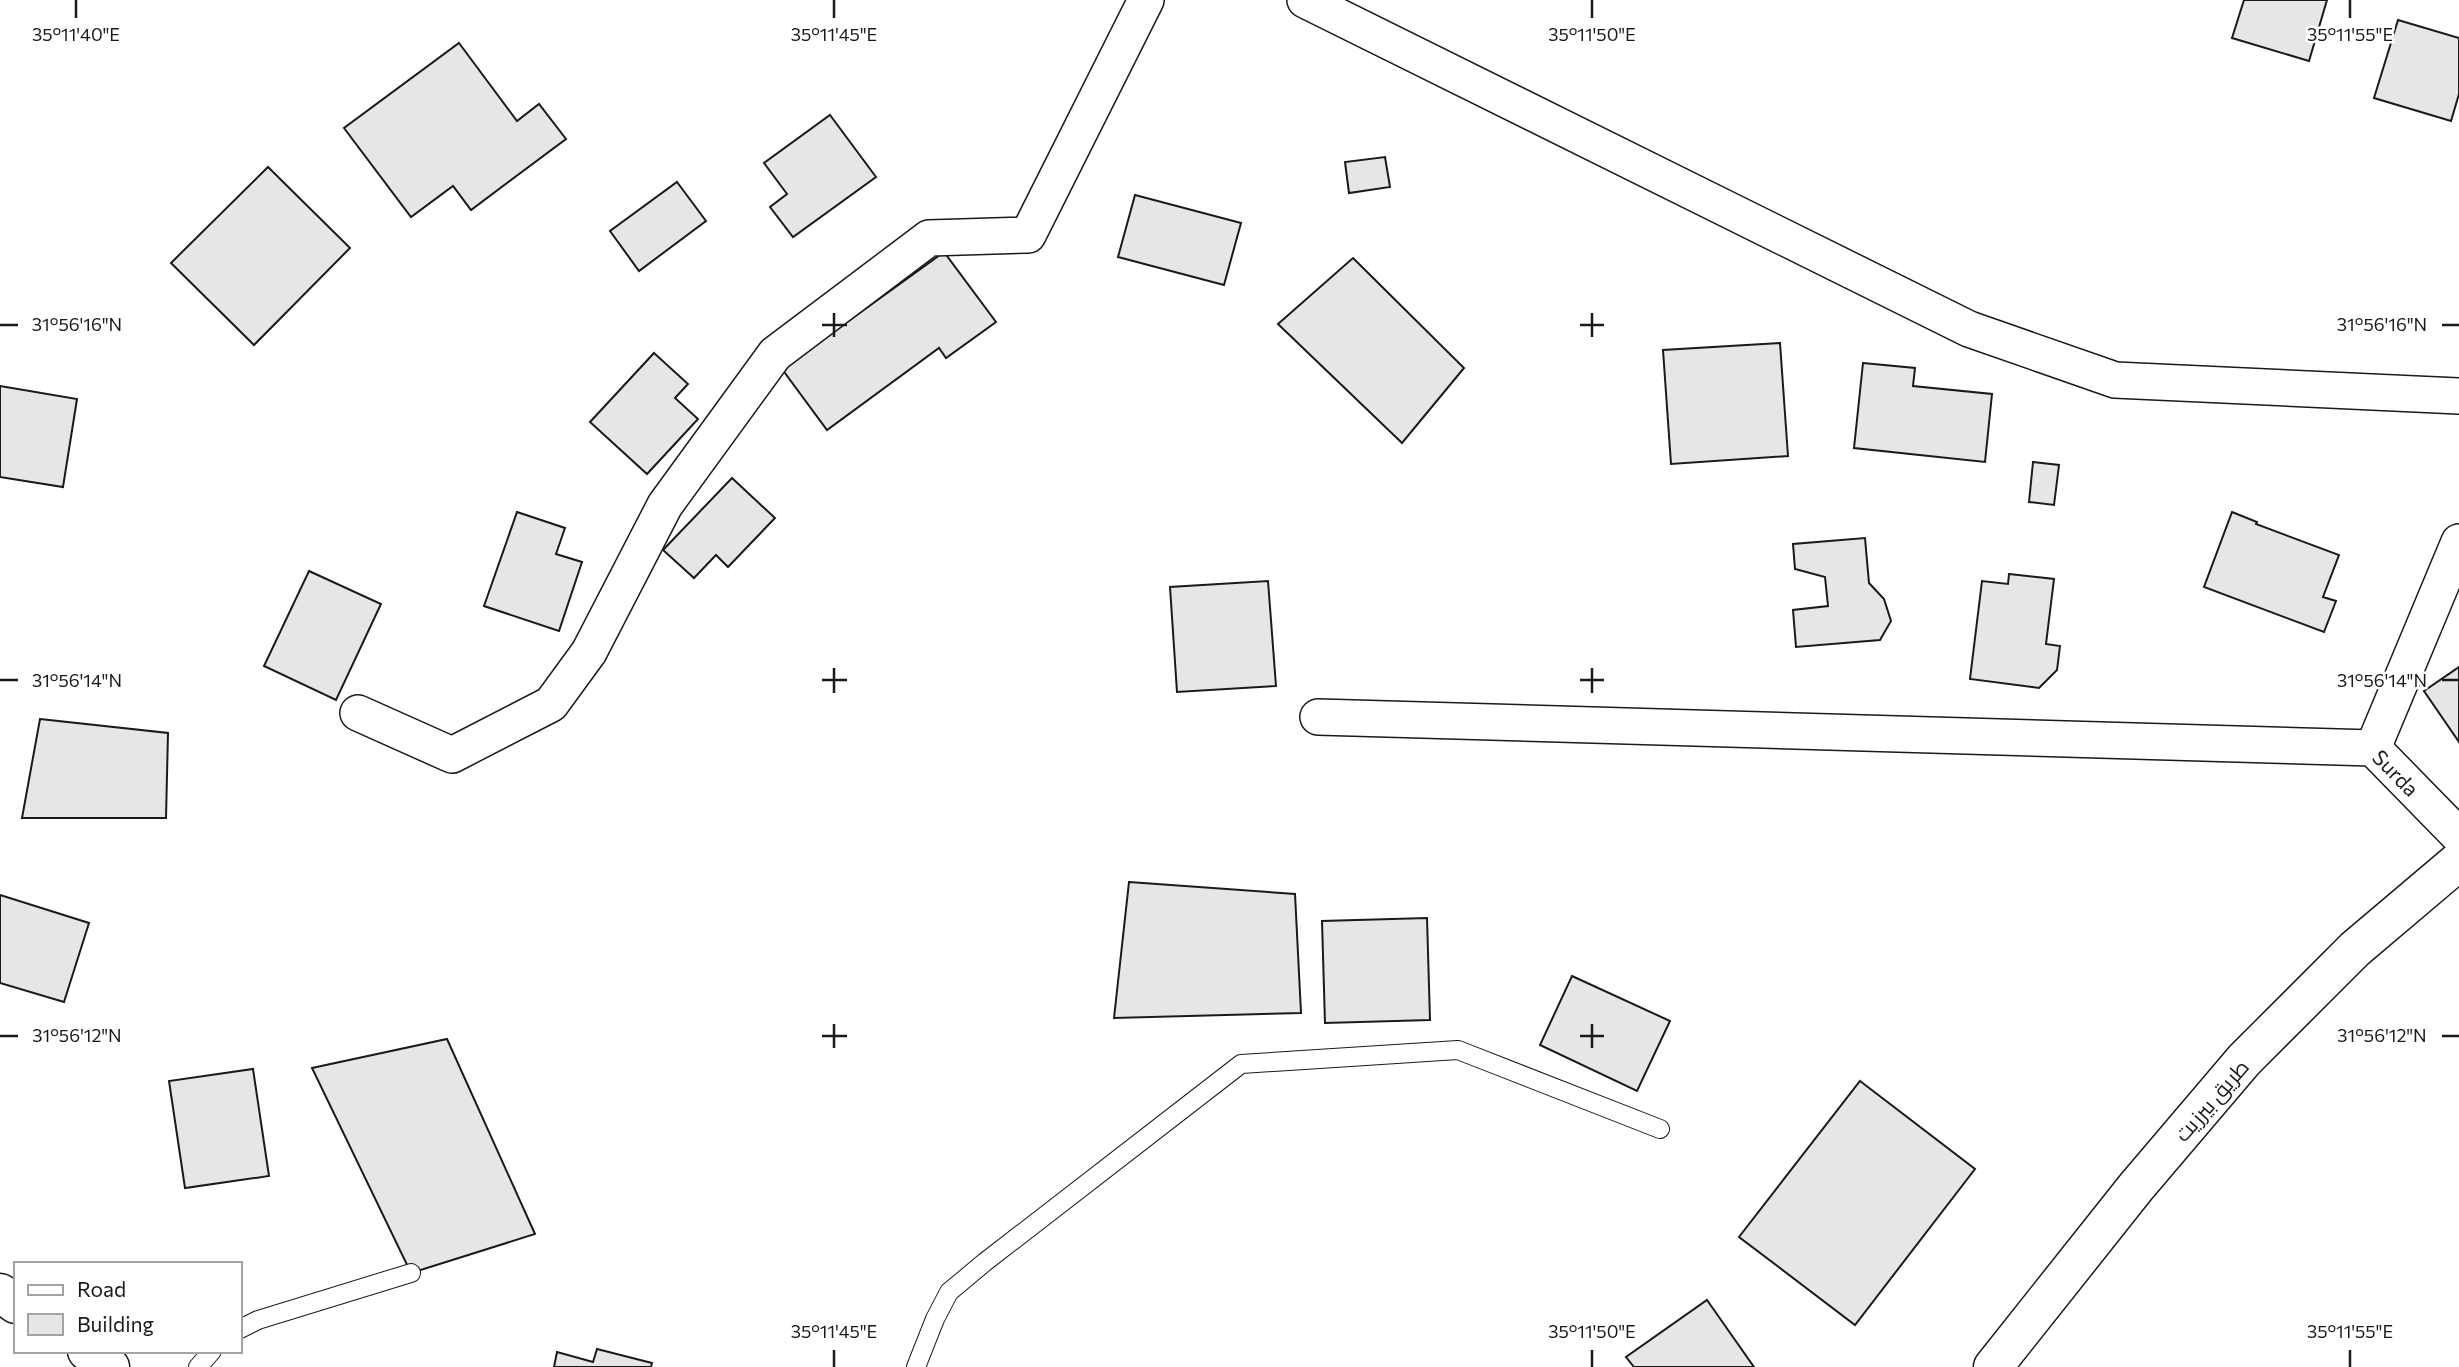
<svg xmlns="http://www.w3.org/2000/svg" width="2459" height="1367" viewBox="0 0 2459 1367" font-family="Commissioner,Cairo,sans-serif">
<rect width="100%" height="100%" fill="#fff"/>
<g fill="#e6e6e6" stroke="#1a1a1a" stroke-width="2">
<path d="M2244 0H2327L2309 61 2232 38Z"/>
<path d="M2398 20 2459 38V94L2451 121 2374 98Z"/>
<path d="M459 43 517 121 539 104 566 139 471 210 453 186 411 217 344 128Z"/>
<path d="M830 115 876 177 793 237 770 207 787 194 764 163Z"/>
<path d="M1385 157 1390 187 1349 193 1345 162Z"/>
<path d="M268 167 350 248 254 345 171 263Z"/>
<path d="M677 182 706 221 639 271 610 231Z"/>
<path d="M1135 195 1241 223 1224 285 1118 257Z"/>
<path d="M944 252 996 322 946 358 939 348 827 430 782 369Z"/>
<path d="M1353 258 1464 368 1402 443 1278 324Z"/>
<path d="M1780 343 1788 456 1671 464 1663 350Z"/>
<path d="M654 353 688 384 675 398 698 419 647 474 590 422Z"/>
<path d="M1863 363 1915 368 1913 386 1992 394 1985 462 1854 448Z"/>
<path d="M0 386 77 399 63 487 0 477Z"/>
<path d="M2033 462 2059 465 2054 505 2029 502Z"/>
<path d="M732 478 775 518 728 567 716 555 694 578 663 550Z"/>
<path d="M517 512 565 528 556 554 582 562 559 631 484 606Z"/>
<path d="M2232 512 2257 522 2256 524 2339 555 2323 597 2336 601 2324 632 2204 587Z"/>
<path d="M1865 538 1869 583 1884 599 1891 621 1880 640 1796 647 1793 610 1828 606 1825 577 1795 569 1793 544Z"/>
<path d="M309 571 381 604 336 700 264 666Z"/>
<path d="M2009 574 2054 579 2046 644 2060 646 2057 670 2039 688 1970 679 1982 581 2008 584Z"/>
<path d="M1268 581 1276 686 1177 692 1170 587Z"/>
<path d="M2459 667V742L2424 691Z"/>
<path d="M40 719 168 733 166 818H22Z"/>
<path d="M1129 882 1295 894 1301 1013 1114 1018Z"/>
<path d="M0 895 89 923 64 1002 0 983Z"/>
<path d="M1427 918 1430 1020 1325 1023 1322 921Z"/>
<path d="M1572 976 1670 1021 1637 1091 1540 1045Z"/>
<path d="M447 1039 535 1234 411 1273 312 1068Z"/>
<path d="M253 1069 269 1176 185 1188 169 1081Z"/>
<path d="M1860 1081 1975 1169 1855 1325 1739 1237Z"/>
<path d="M1707 1300 1754 1367H1634L1626 1357Z"/>
<path d="M597 1349 652 1363 651 1367H554L557 1352 593 1362Z"/>
</g>
<g fill="none" stroke-linecap="round" stroke-linejoin="round">
<defs>
<g id="lane">
<path d="M240 1329 258 1320 411 1273"/>
<path d="M198 1367 212 1351"/>
<path d="M916 1367 935 1319 949 1292 985 1262 1241 1064 1458 1050 1660 1129"/>
</g>
<g id="street">
<path d="M1305 0 1969 329 2115 380 2459 396"/>
<path id="s1" d="M2459 542 2373 748 2459 836"/>
<path d="M358 713 452 755 551 704 589 652 665 505 775 354 929 238 1028 235 1146 0"/>
<path d="M1318 717 2373 748"/>
</g>
<g id="secondary">
<path d="M0 1293 16 1304"/>
<path d="M87 1351 110 1367"/>
<path d="M1993 1367 2136 1187 2244 1060 2355 949 2459 861"/>
</g>
</defs>
<use href="#lane" stroke="#1a1a1a" stroke-width="20"/>
<use href="#street" stroke="#1a1a1a" stroke-width="38"/>
<use href="#secondary" stroke="#1a1a1a" stroke-width="41"/>
<use href="#lane" stroke="#fff" stroke-width="18"/>
<use href="#street" stroke="#fff" stroke-width="35"/>
<use href="#secondary" stroke="#fff" stroke-width="38"/>
</g>
<path fill="none" stroke="#1a1a1a" stroke-width="2.5" d="M76 0V18M834 0V18M1592 0V18M2350 0V18M834 313V337M1592 313V337M0 325H18M822 325H847M1580 325H1604M2442 325H2459M834 668V693M1592 668V693M0 680H18M822 680H847M1580 680H1604M2442 680H2459M834 1024V1048M1592 1024V1048M0 1036H18M822 1036H847M1580 1036H1604M2442 1036H2459M834 1350V1367M1592 1350V1367M2350 1350V1367"/>
<g text-anchor="middle" dominant-baseline="central" stroke-width="5" stroke-linejoin="round" paint-order="stroke">
<g font-size="21" fill="#1a1a1a" stroke="#fff">
<text stroke="none"><textPath href="#s1" startOffset="257">Surda</textPath></text>
<text transform="translate(2211 1100) rotate(-49)">طريق بيرزيت</text>
</g>
</g>
<g font-size="18" text-anchor="middle" fill="#1a1a1a" stroke="#fff" stroke-width="5" stroke-linejoin="round" paint-order="stroke">
<text x="76" y="41">35°11'40"E</text>
<text x="834" y="41">35°11'45"E</text>
<text x="1592" y="41">35°11'50"E</text>
<text x="2350" y="41">35°11'55"E</text>
<text x="77" y="331">31°56'16"N</text>
<text x="2382" y="331">31°56'16"N</text>
<text x="77" y="687">31°56'14"N</text>
<text x="2382" y="687">31°56'14"N</text>
<text x="77" y="1042">31°56'12"N</text>
<text x="2382" y="1042">31°56'12"N</text>
<text x="834" y="1338">35°11'45"E</text>
<text x="1592" y="1338">35°11'50"E</text>
<text x="2350" y="1338">35°11'55"E</text>
</g>
<rect x="14" y="1262" width="228" height="91" fill="#ffffff" stroke="#a3a3a3" stroke-width="2"/>
<rect x="28" y="1285" width="35" height="10" fill="#ffffff" stroke="#a3a3a3" stroke-width="2"/>
<text x="77" y="1297" font-size="21" fill="#1a1a1a">Road</text>
<rect x="28" y="1314" width="35" height="21" fill="#e6e6e6" stroke="#a3a3a3" stroke-width="2"/>
<text x="77" y="1332" font-size="21" fill="#1a1a1a">Building</text>
</svg>
